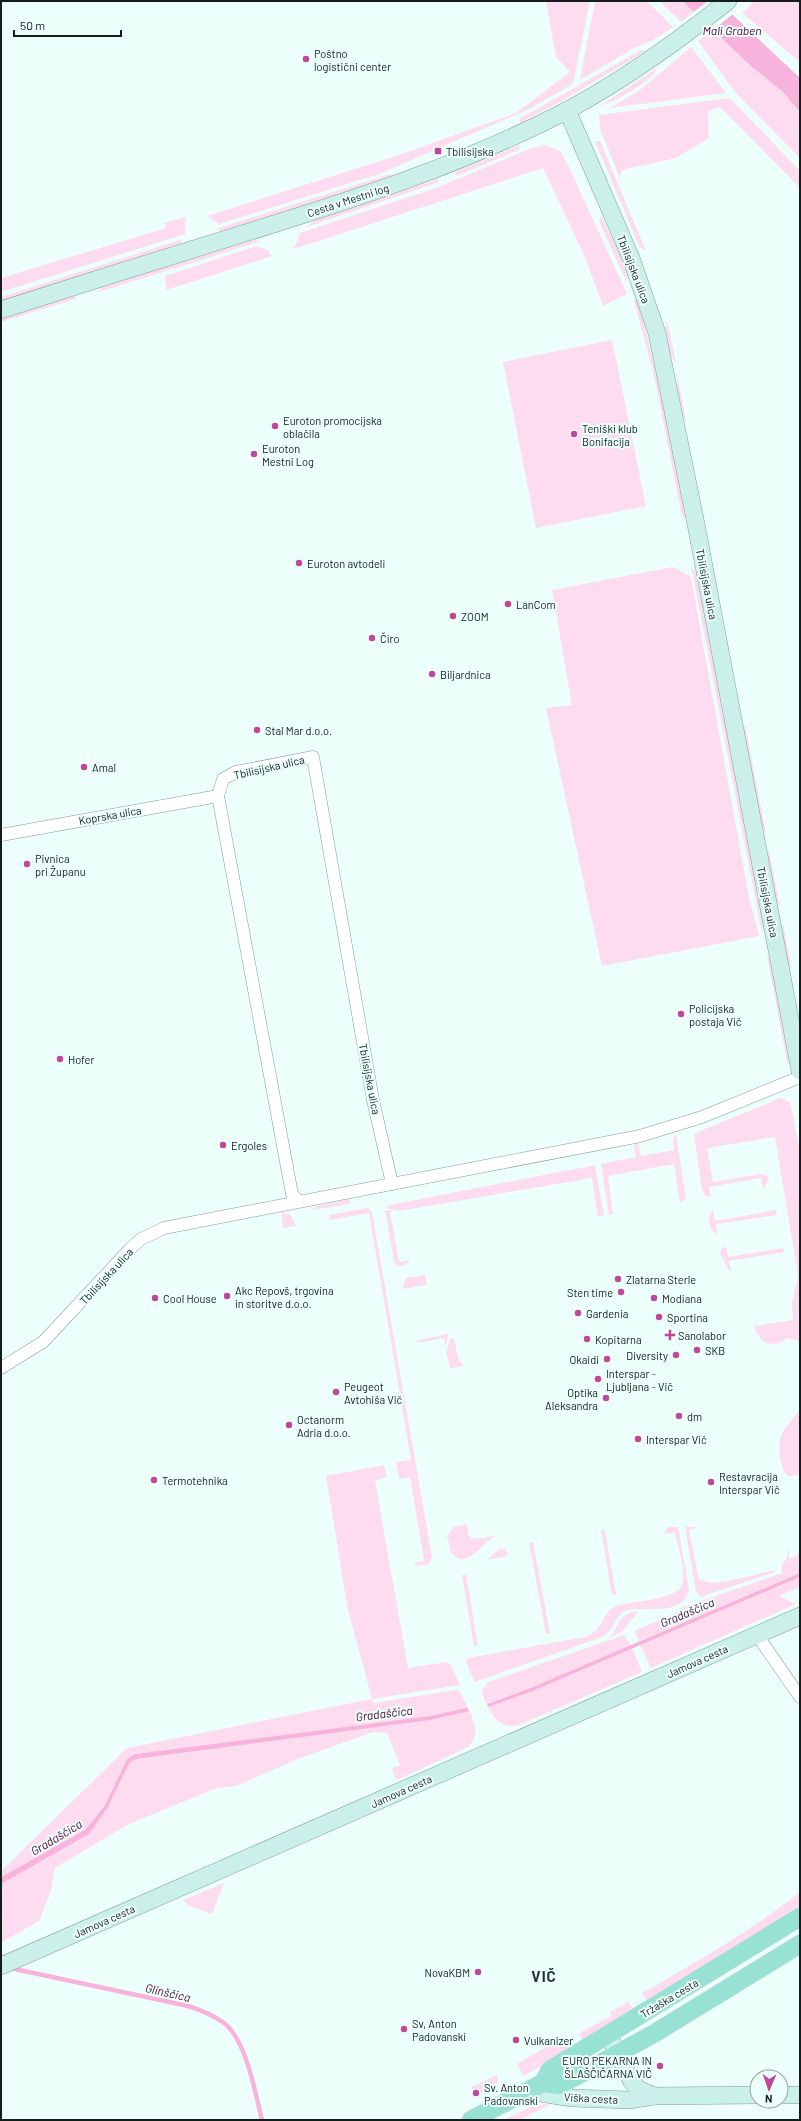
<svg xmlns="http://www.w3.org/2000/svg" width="801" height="2121" viewBox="0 0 801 2121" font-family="Barlow,sans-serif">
<rect width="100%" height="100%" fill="#edfffa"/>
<g fill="#fddcef">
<path d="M546 1H590L573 84 529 109 382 173 219 224 207 216 399 155 516 113 570 72 556 57Z"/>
<path d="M595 1H647L673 27 655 39 634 48 580 80Z"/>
<path d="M659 1H682L694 12 681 22Z"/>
<path d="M755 1H800V62L742 13Z"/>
<path d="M712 30 783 92 800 112V158L735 92 698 41Z"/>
<path d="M691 47 726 93 610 108 640 90Z"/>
<path d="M641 50 646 51 560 102 520 123 519 119Z"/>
<path d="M657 68C655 80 612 103 600 106Z"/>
<path d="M730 98 800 171V188L722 109 718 107 708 112 709 138 676 158 625 169 621 172 620 179 600 128 599 115Z"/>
<path d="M595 141H600L646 251 639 246Z"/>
<path d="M520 145 519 150 456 176 455 172Z"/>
<path d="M545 145 560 151 568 165 627 294 603 306 584 255 543 168 294 249 300 233 436 188 529 149Z"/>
<path d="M390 174 393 177 224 232 216 229Z"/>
<path d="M438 179 439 182 304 228 317 219Z"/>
<path d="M601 216 626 267 627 283 599 221Z"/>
<path d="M186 217 185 234 1 292V278L166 228 164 223Z"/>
<path d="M183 239 179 245 1 301V297Z"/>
<path d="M254 240 261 241 96 293 104 286Z"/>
<path d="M257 246 268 250 272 256 166 290 165 276Z"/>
<path d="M73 296 79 298 1 322V318Z"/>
<path d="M638 298 663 401 686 517H682L654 375 634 301Z"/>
<path d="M667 320 676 363C668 356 663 330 667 320Z"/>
<path d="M612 340 646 506 536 528 503 362Z"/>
<path d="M678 378 686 421C681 415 675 385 678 378Z"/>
<path d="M691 565 698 577 764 927 762 933Z"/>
<path d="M673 567 691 577 749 898 759 936 602 966 546 708 572 705 552 590Z"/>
<path d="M745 725 766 833 762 829 743 729Z"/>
<path d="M769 851 780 906 776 903 767 855Z"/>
<path d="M783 924 792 970C784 962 778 935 783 924Z"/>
<path d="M767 955 771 960 789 1062H787Z"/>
<path d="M781 1098 790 1102 800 1151V1341L787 1338C774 1350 758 1343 754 1326L793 1320 792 1303 798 1275 775 1137 707 1148 713 1182 760 1174 767 1175 769 1179 763 1189 761 1178 709 1187 711 1197 705 1195 702 1190 694 1135 700 1131Z"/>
<path d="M676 1134 686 1199 680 1203 674 1164 608 1176 613 1214 609 1215 601 1164 636 1157 634 1144 638 1143 641 1156 674 1150 673 1140Z"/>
<path d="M595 1165 604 1215 598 1217 592 1178 399 1211 386 1208 390 1205Z"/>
<path d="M350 1199V1204L311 1210 318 1206Z"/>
<path d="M368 1208 372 1212 432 1557 429 1564 418 1566 413 1563 424 1561 410 1477 399 1479 396 1462 411 1460 369 1213 330 1220 329 1215Z"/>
<path d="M385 1210 394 1211 390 1212 399 1262 410 1260 406 1265 398 1266 394 1262Z"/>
<path d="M713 1210 715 1221 776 1210 777 1215 716 1224 717 1235C709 1229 706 1218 713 1210Z"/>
<path d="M281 1212 291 1215 296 1226 283 1228Z"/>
<path d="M726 1246 728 1257 783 1248 784 1252 729 1261 731 1271H729L720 1253 721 1249Z"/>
<path d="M425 1275 427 1285 402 1289 406 1278Z"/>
<path d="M448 1334 446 1347 444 1338 416 1343 418 1340Z"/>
<path d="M454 1338 459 1362H462L463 1366 450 1368 446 1351 450 1339Z"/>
<path d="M800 1410V1475L788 1476C783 1472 783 1467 781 1462 775 1435 784 1430 800 1410Z"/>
<path d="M384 1465 387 1477 375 1481 408 1668 447 1662 450 1664 460 1685 372 1699 373 1703 456 1690 461 1694 468 1708 430 1716 135 1754 127 1759 104 1807 85 1830 1 1878V1871L127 1748 372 1699 348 1610 326 1476Z"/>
<path d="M467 1524 469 1536 472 1539 496 1536C482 1542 476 1560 459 1559L451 1553 447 1537 453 1527Z"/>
<path d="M668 1527H678L689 1589C685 1618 642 1605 624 1611 614 1618 613 1632 602 1637L475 1682 466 1663 468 1658 585 1637C606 1628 600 1616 614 1607 630 1600 681 1602 683 1581 685 1566 678 1547 675 1532L664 1534Z"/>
<path d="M685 1527H700L689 1530 699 1580 713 1583 728 1581 775 1570V1572L700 1597 696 1591Z"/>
<path d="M601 1530H605L616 1595H612Z"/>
<path d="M533 1542 550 1633 546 1634 529 1543Z"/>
<path d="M789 1547V1559L800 1554V1573L639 1641 634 1631 678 1612 681 1608 782 1573 781 1567 787 1557Z"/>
<path d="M500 1548 506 1550 508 1556 487 1560Z"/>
<path d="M466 1574 478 1646H474L462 1575Z"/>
<path d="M800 1577V1587L779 1596 796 1604 651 1668 640 1645Z"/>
<path d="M637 1612 623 1631 608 1639C620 1628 617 1613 637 1612Z"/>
<path d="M624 1635 631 1645 528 1689 486 1704 482 1693 483 1688 487 1686 486 1683Z"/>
<path d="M632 1648 642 1672 519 1725C503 1729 495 1720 488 1707L530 1692Z"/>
<path d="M470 1711C475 1725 480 1736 468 1747L399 1779H396L392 1768 400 1765 387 1733 373 1732 365 1735 300 1758 236 1786 217 1788 129 1824 55 1868 51 1891 39 1921 1 1943V1884L89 1834 107 1809 130 1762 136 1759Z"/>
<path d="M224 1883 212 1914 187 1905 183 1900Z"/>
<path d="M800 1892V1909L647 2002 642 1993C696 1962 751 1931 800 1892Z"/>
<path d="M628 2002 634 2010 583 2042 579 2033 612 2016 610 2012Z"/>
<path d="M563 2037 570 2051 523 2076 517 2064Z"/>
<path d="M497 2075 498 2080 495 2087 474 2095 471 2087Z"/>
<path d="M553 2103 520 2120H504L532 2106Z"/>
</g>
<g fill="#f8b3dd">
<path d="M682 1H718L800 78V112L783 92 751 66Z"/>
<path d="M800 1573V1577L530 1692 488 1707 430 1720 136 1759 130 1762 107 1809 89 1834 1 1884V1878L5 1875 85 1830 104 1807 127 1759 135 1754 430 1716 490 1703 528 1689Z"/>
</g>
<g fill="#edfffa">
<path d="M708 1H721L734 13 711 32 692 13Z"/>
<path d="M486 1702 489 1708 470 1713 467 1706Z"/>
</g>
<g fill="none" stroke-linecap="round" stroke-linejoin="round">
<path stroke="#f8b3dd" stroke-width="4.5" d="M10 1968 188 2006C201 2010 213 2015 224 2023 247 2041 255 2093 262 2120"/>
<defs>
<g id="street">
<path d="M1 835 218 796"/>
<path d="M298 1201 292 1194 218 796 223 779 236 772 313 757 373 1100 392 1184"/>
<path d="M1 1368 43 1342 130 1249 141 1239 164 1228 640 1136 702 1117 800 1077"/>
<path d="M757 1635 800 1697"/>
</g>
<g id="secondary">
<path d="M567 110 631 258 657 333 695 519 800 1071"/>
<path d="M1 310C82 284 164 258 245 233 355 199 464 164 566 111 624 80 677 42 728 1"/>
<path d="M1 1966 800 1616"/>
<path d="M608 2034 631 2080 638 2089 654 2096"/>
<path d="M528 2091 572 2098 629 2100 654 2096 757 2095"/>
<path d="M781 2095H800"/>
</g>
<g id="primary">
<path d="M543 2083 550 2070 800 1917"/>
<path d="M471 2120 543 2083 559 2085 590 2069 655 2033 800 1944"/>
</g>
</defs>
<use href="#street" stroke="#829d97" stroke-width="13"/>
<use href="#secondary" stroke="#829d97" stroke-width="18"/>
<use href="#primary" stroke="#d9dbdb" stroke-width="19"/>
<use href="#street" stroke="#fff" stroke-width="12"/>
<use href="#secondary" stroke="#cbf0e9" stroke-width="17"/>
<use href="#primary" stroke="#98e2d4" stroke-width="18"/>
</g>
<g fill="#c1479a" stroke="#edfffa" stroke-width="1.5">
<circle cx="306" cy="59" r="4"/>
<rect x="434" y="147" width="8" height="8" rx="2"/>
<circle cx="275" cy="426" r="4"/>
<circle cx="574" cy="434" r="4"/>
<circle cx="254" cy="454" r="4"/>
<circle cx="299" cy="563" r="4"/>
<circle cx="508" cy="604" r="4"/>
<circle cx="453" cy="616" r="4"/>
<circle cx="372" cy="638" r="4"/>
<circle cx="432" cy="674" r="4"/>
<circle cx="257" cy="730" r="4"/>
<circle cx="84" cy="767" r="4"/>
<circle cx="27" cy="864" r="4"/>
<circle cx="681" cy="1014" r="4"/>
<circle cx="60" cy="1059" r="4"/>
<circle cx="223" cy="1145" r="4"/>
<circle cx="618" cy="1279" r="4"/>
<circle cx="621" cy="1292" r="4"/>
<circle cx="227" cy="1296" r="4"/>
<circle cx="155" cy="1298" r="4"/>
<circle cx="654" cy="1298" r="4"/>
<circle cx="578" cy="1313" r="4"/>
<circle cx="659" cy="1317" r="4"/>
<path d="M668 1329h4v4h4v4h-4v4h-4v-4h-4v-4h4z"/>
<circle cx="587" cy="1339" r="4"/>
<circle cx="697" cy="1350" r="4"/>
<circle cx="676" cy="1355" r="4"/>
<circle cx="607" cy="1359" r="4"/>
<circle cx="598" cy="1379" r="4"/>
<circle cx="336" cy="1392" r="4"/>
<circle cx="606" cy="1398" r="4"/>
<circle cx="679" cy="1416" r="4"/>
<circle cx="289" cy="1425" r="4"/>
<circle cx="638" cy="1439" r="4"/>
<circle cx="154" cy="1480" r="4"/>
<circle cx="711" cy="1482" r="4"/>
<circle cx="478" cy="1972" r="4"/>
<circle cx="404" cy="2029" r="4"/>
<circle cx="516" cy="2040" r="4"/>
<circle cx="660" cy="2066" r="4"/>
<circle cx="476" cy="2093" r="4"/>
</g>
<g text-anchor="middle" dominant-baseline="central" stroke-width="4" stroke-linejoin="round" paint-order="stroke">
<g font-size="11" fill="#131d1b" stroke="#edfffa" text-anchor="start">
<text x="314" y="53">Poštno<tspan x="314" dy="13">logistični center</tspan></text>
<text x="446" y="151">Tbilisijska</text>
<text x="283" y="420">Euroton promocijska<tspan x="283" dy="13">oblačila</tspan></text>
<text x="582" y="428">Teniški klub<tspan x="582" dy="13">Bonifacija</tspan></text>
<text x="262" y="448">Euroton<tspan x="262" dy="13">Mestni Log</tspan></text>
<text x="307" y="563">Euroton avtodeli</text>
<text x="516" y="604">LanCom</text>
<text x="461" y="616">ZOOM</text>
<text x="380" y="638">Čiro</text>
<text x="440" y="674">Biljardnica</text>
<text x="265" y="730">Stal Mar d.o.o.</text>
<text x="92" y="767">Amal</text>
<text x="35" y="858">Pivnica<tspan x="35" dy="13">pri Županu</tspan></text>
<text x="689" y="1008">Policijska<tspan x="689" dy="13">postaja Vič</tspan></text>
<text x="68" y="1059">Hofer</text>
<text x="231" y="1145">Ergoles</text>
<text x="626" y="1279">Zlatarna Sterle</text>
<text x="235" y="1290">Akc Repovš, trgovina<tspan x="235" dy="13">in storitve d.o.o.</tspan></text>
<text x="613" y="1292" text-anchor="end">Sten time</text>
<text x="163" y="1298">Cool House</text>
<text x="662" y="1298">Modiana</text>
<text x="586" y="1313">Gardenia</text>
<text x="667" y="1317">Sportina</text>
<text x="678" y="1335">Sanolabor</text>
<text x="595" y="1339">Kopitarna</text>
<text x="705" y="1350">SKB</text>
<text x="668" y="1355" text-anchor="end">Diversity</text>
<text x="599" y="1359" text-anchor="end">Okaidi</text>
<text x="606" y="1373">Interspar -<tspan x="606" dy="13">Ljubljana - Vič</tspan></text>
<text x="344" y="1386">Peugeot<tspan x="344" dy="13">Avtohiša Vič</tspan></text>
<text x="598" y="1392" text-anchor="end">Optika<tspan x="598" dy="13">Aleksandra</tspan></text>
<text x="687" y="1416">dm</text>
<text x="297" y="1419">Octanorm<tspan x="297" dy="13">Adria d.o.o.</tspan></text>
<text x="646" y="1439">Interspar Vič</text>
<text x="719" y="1476">Restavracija<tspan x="719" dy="13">Interspar Vič</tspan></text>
<text x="162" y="1480">Termotehnika</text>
<text x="470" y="1972" text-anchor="end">NovaKBM</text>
<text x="412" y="2023">Sv, Anton<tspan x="412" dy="13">Padovanski</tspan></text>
<text x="524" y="2040">Vulkanizer</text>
<text x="652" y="2060" text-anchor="end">EURO PEKARNA IN<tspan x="652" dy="13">ŠLAŠČIČARNA VIČ</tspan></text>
<text x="484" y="2087">Sv. Anton<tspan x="484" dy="13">Padovanski</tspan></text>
</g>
<g font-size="11" fill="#131d1b" stroke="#edfffa">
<text transform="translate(348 200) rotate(-18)">Cesta v Mestni log</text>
<text transform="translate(634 269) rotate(69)">Tbilisijska ulica</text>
<text transform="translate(707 584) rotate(79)">Tbilisijska ulica</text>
<text transform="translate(269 767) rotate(-13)">Tbilisijska ulica</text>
<text transform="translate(110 815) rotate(-10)">Koprska ulica</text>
<text transform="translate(768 902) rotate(79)">Tbilisijska ulica</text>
<text transform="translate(370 1079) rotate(79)">Tbilisijska ulica</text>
<text transform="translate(106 1276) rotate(-47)">Tbilisijska ulica</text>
<text transform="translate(697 1661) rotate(-24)">Jamova cesta</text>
<text transform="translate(401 1791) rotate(-24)">Jamova cesta</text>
<text transform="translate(104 1921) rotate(-24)">Jamova cesta</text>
<text transform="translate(669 1998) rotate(-31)">Tržaška cesta</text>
<text transform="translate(591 2098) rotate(3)">Viška cesta</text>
</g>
<g font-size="12" font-style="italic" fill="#4f033b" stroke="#edfffa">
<text x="732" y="30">Mali Graben</text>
<text transform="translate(687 1612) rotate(-23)">Gradaščica</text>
<text transform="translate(384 1713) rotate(-7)">Gradaščica</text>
<text transform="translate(56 1837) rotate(-31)">Gradaščica</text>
<text transform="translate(168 1992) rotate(13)">Glinščica</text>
</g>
<g font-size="15" font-weight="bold" letter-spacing="1" fill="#1b332e" stroke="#edfffa">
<text x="544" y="1976">VIČ</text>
</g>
</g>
<rect width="801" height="2121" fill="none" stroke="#131d1b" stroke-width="4"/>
<g transform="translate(769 2089) rotate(182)"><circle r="19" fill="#edfffa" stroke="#96a5a1"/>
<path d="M0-3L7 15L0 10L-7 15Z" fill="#c1479a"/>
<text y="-6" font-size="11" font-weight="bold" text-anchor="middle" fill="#131d1b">N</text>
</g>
<path d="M14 30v6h107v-6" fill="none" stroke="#131d1b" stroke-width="2"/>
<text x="20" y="30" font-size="12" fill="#131d1b" stroke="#edfffa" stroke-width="3" paint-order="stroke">50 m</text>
</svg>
